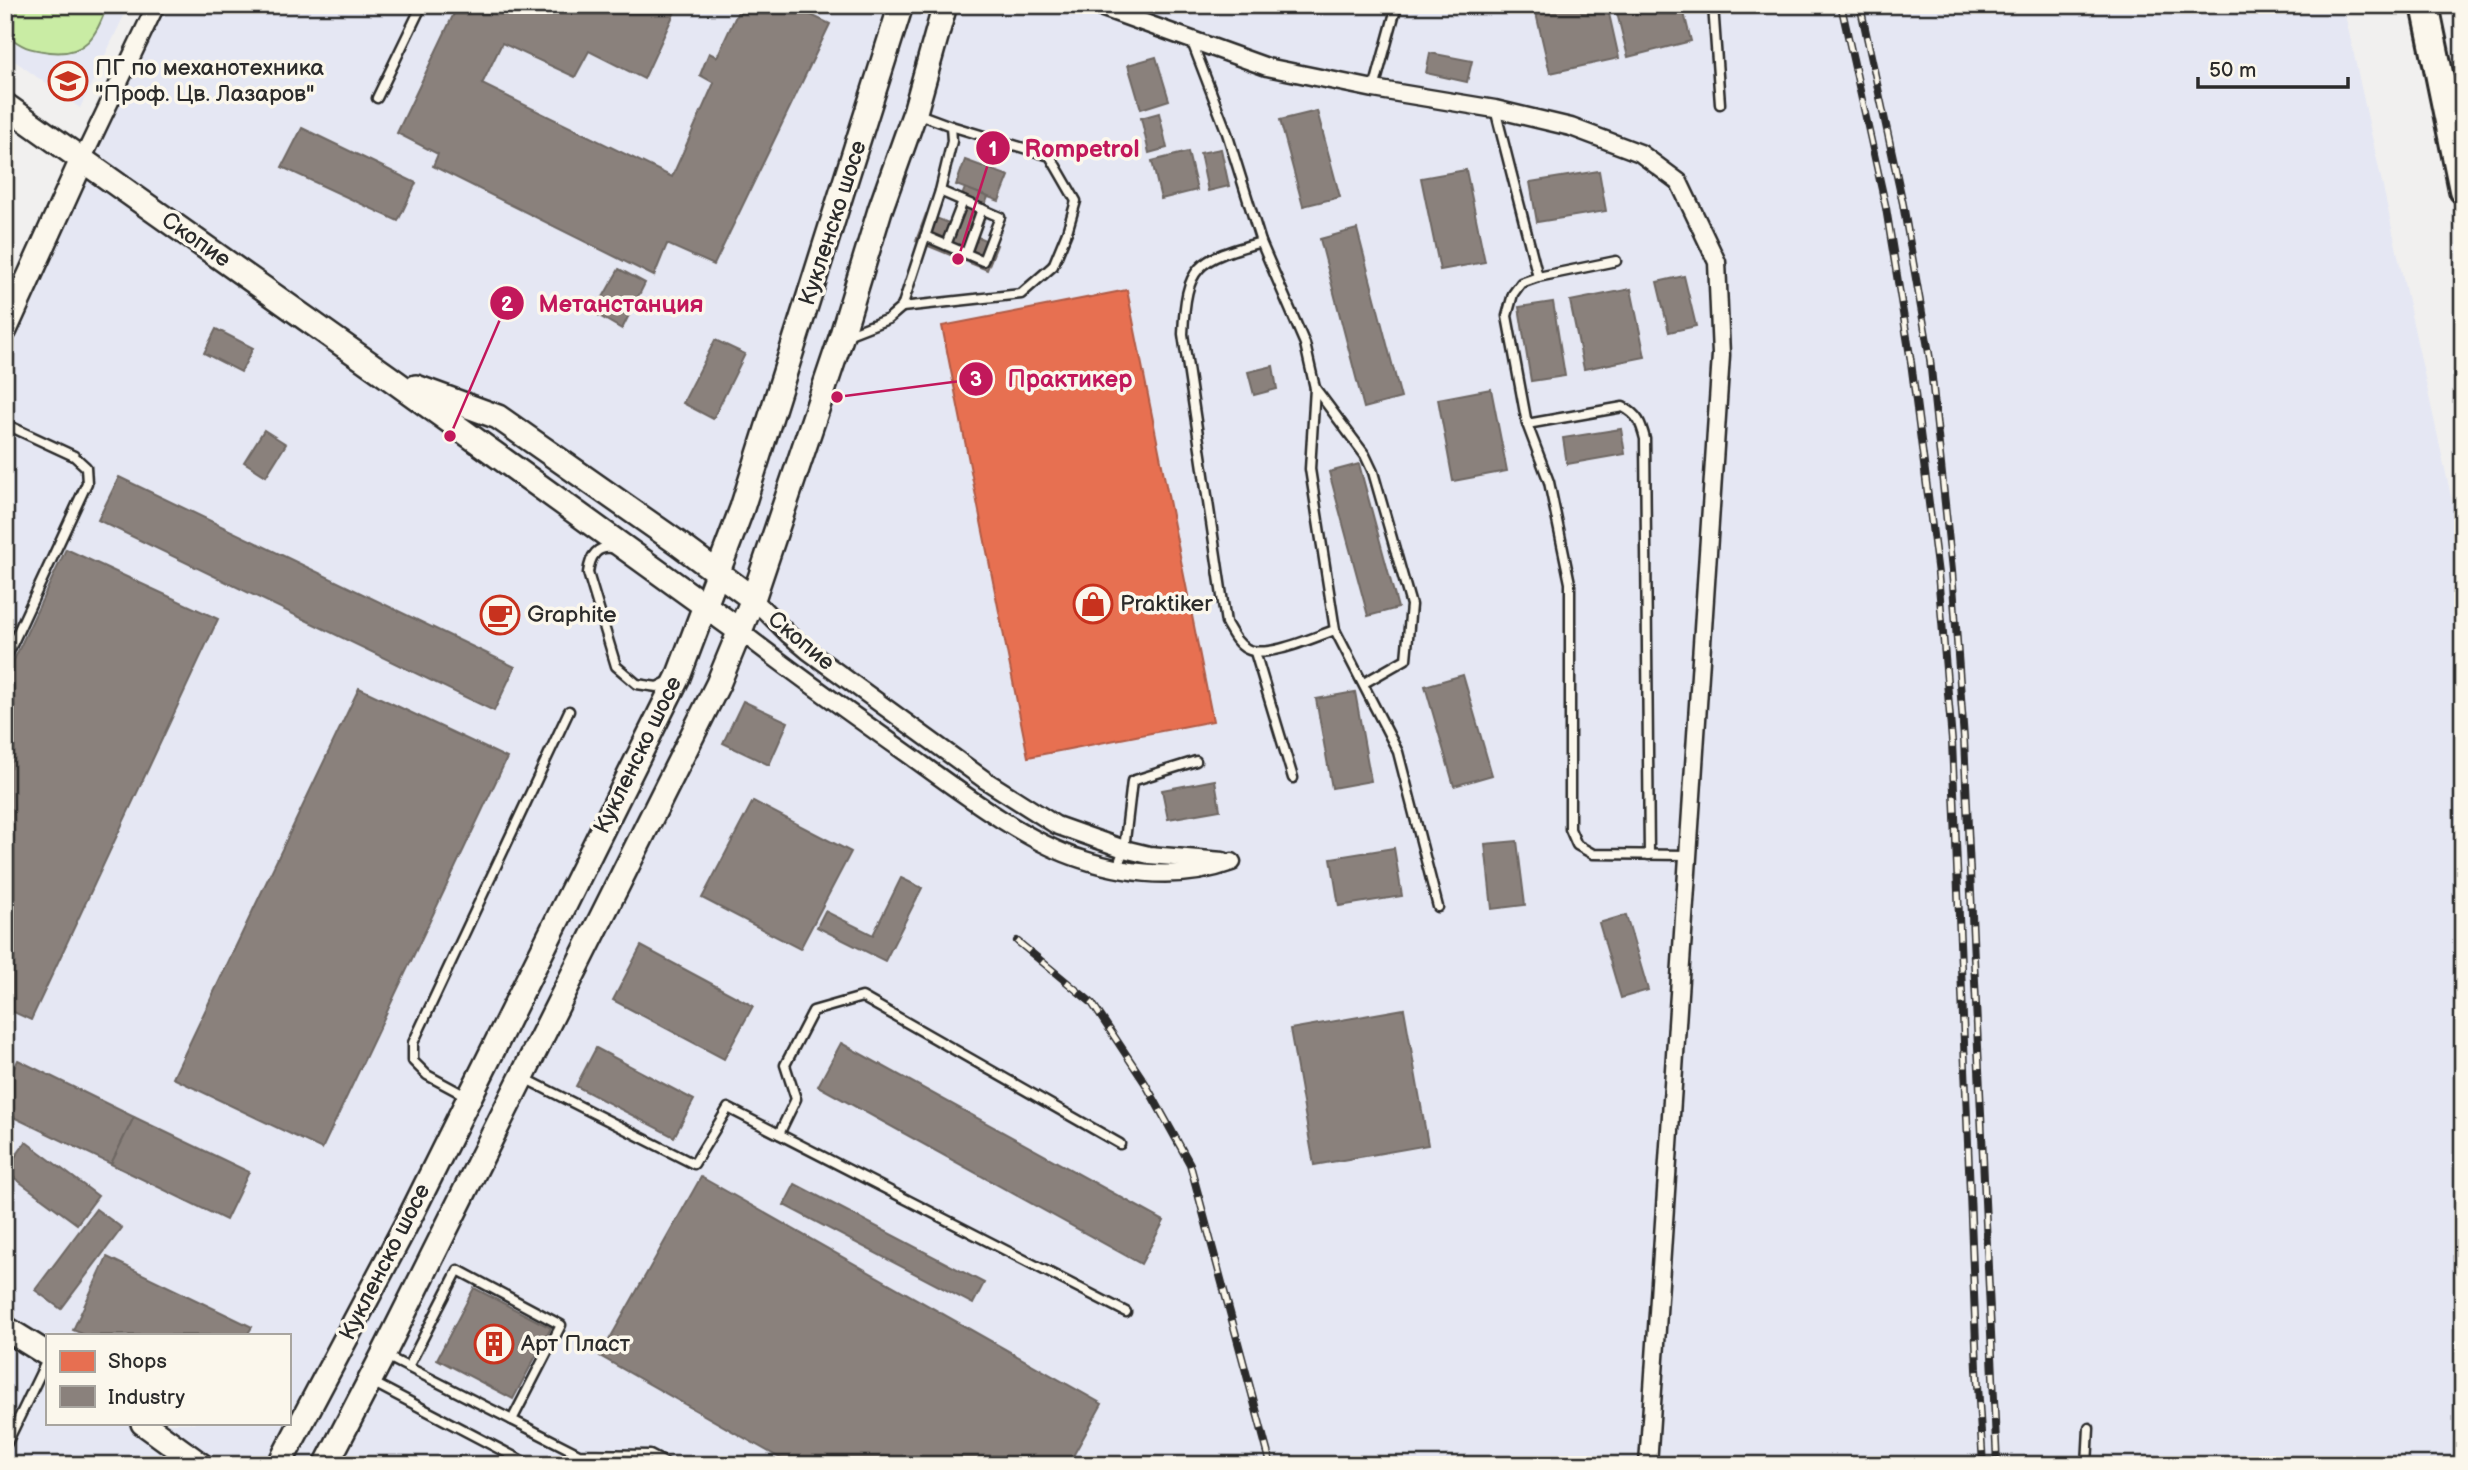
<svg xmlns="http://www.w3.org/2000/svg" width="2468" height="1470" viewBox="0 0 2468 1470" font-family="'Balsamiq Sans',sans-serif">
<rect width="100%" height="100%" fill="#f1f0ef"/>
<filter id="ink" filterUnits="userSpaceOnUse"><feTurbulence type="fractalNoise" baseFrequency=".0143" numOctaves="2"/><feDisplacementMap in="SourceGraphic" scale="14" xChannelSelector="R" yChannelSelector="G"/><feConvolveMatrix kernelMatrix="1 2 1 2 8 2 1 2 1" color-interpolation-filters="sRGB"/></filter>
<g filter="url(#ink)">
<g fill="#e5e7f3" fill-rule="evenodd">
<path d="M5 5H129L80 108 5 54Z"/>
<path d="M156 5H2343L2463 551V1465H5V317ZM47 1335H289V1423H47Z"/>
</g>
<path fill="#c9eca4" stroke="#7a8c68" stroke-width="2" d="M5 5H107C97 36 85 56 50 52 27 49 24 48 5 34Z"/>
<path fill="#e76f51" stroke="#af5b46" stroke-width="2" d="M1127 290 1213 721 1028 757 942 326Z"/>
<g fill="#8a817c" stroke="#6e6764" stroke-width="2">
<path d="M458 5H678L644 79 589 51 575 77 502 43 482 84 672 177 714 83 700 75 709 53 717 57 741 5H790L830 24 714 265 667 244 654 276 433 166 438 154 397 133Z"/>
<path d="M1534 5H1607L1619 58 1550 73Z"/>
<path d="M1615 5H1682L1691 41 1628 57Z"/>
<path d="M1430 53 1472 61 1467 82 1426 73Z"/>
<path d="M1156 57 1169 100 1141 109 1128 65Z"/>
<path d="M1317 111 1340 197 1303 206 1280 120Z"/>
<path d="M1159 113 1167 148 1149 153 1141 118Z"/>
<path d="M302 128 416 183 398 221 282 167Z"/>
<path d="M1221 149 1229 186 1208 191 1200 153Z"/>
<path d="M1188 152 1197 190 1161 199 1152 161Z"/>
<path d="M965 160 1009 176 999 201 956 185Z"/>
<path d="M1466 170 1485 262 1440 270 1421 178Z"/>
<path d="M1599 171 1606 211 1537 222 1530 182Z"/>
<path d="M965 188 988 197 973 235 997 245 987 270 916 241 926 214 951 224Z"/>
<path d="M1357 229 1401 398 1364 408 1320 239Z"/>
<path d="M619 269 645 283 622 329 594 313Z"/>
<path d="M1684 276 1696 326 1669 332 1657 282Z"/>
<path d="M1631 289 1645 357 1584 369 1570 301Z"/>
<path d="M1553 302 1565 376 1531 381 1519 307Z"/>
<path d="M216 329 253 348 241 372 204 353Z"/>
<path d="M715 340 745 354 713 419 683 403Z"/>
<path d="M1273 366 1277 389 1254 395 1248 372Z"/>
<path d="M1491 389 1507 471 1453 481 1438 399Z"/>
<path d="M1621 429 1625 454 1567 464 1563 438Z"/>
<path d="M264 430 286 444 266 476 244 462Z"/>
<path d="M1359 464 1398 608 1368 616 1329 472Z"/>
<path d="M119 477 515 667 494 711 98 520Z"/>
<path d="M66 549 218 619 31 1020 5 1008V679Z"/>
<path d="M1463 675 1492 775 1454 786 1425 686Z"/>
<path d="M359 688 507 758 322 1149 173 1078Z"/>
<path d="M1355 692 1371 781 1332 788 1316 699Z"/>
<path d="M743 701 788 722 769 765 723 743Z"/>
<path d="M1215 780 1220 810 1168 819 1162 790Z"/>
<path d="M753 801 851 852 800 949 702 898Z"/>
<path d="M1517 841 1525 905 1492 909 1485 844Z"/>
<path d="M1394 848 1402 896 1339 906 1331 858Z"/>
<path d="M901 878 922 888 885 961 817 927 825 911 873 935Z"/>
<path d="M1626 915 1648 990 1621 998 1599 923Z"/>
<path d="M641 946 753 1006 724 1059 613 1000Z"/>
<path d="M1404 1009 1428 1145 1314 1165 1290 1029Z"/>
<path d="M841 1043 1164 1221 1141 1264 818 1086Z"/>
<path d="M596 1048 694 1100 674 1137 576 1086Z"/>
<path d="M18 1060 134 1117 111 1164 5 1113V1087Z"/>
<path d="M134 1117 249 1172 226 1220 111 1164Z"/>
<path d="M26 1142 98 1196 77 1224 5 1171Z"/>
<path d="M701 1177 1102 1404 1068 1465H792L600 1356Z"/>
<path d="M795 1184 984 1283 973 1304 784 1205Z"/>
<path d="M96 1209 122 1228 61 1309 35 1290Z"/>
<path d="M107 1257 252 1327 247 1335H85L73 1330Z"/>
<path d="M474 1288 551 1328 513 1399 437 1359Z"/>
</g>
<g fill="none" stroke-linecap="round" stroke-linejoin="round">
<defs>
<g id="lane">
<path d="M1713 5 1720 104"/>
<path d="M1192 42 1227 133 1261 242 1305 344 1315 388 1310 469 1335 630 1398 752 1438 907"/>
<path d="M1374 89 1397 5"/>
<path d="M377 98 422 5"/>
<path d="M1495 109 1538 277"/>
<path d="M925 236 983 261 1000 217 940 191"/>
<path d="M1261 242C1197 260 1186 264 1183 334L1226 623C1232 633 1237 644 1247 649 1267 659 1314 637 1335 630"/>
<path d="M946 245 963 201"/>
<path d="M966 253 982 209"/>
<path d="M1616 261 1538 277 1521 283 1513 294 1507 316 1527 424 1549 482 1570 583V829L1577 845 1593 854 1689 855"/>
<path d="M902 307 1021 294 1053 266 1067 232 1076 201 1050 156 951 126"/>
<path d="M847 335 888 319 902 307 940 191 952 141 951 126 916 113"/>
<path d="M1315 388 1365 455 1373 472 1411 605 1406 659 1364 683"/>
<path d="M5 424 74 456 86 467 87 483 5 660"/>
<path d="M1527 424 1623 407C1638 415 1641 423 1645 439L1649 855"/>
<path d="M616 549C597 544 590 556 588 573L616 666 637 684 657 687 669 681"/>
<path d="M1255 652 1293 778"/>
<path d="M1117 868 1124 849 1132 781 1196 761"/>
<path d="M524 1078 694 1164 728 1108 1126 1312"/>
<path d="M466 1096 427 1075 413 1061V1043L569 711"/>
<path d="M779 1134 796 1099 785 1065 813 1011 862 997 1120 1144"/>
<path d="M386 1356 579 1454 650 1455 669 1465"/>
<path d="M408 1367 458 1270 561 1325 512 1420"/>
<path d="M372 1382 530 1465"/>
<path d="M5 1447 47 1360"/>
<path d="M2087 1465 2089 1428"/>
</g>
<g id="street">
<path d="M1095 5 1267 67 1374 89 1495 109 1571 127 1640 153 1679 182 1717 262 1721 355 1648 1465"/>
<path d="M82 160 156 5"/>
<path d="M753 599 789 635 808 651 985 780 1056 825 1124 849 1149 855 1223 861"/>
<path d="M740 631C796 675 854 716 912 757 959 791 1026 842 1081 859 1130 875 1183 880 1232 862"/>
</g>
<g id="secondary">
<path d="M5 105 387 376 740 631"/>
<path d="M5 330 82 160"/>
<path d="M416 387 498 417 675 541 753 599"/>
<path d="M5 1328 47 1354"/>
<path d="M143 1423 201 1465"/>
<path d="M279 1465 410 1217 678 677 742 508 901 5"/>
<path d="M326 1465 383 1355 718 684 753 599 841 338 880 210 915 112 945 5"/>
</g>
<path id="primary" d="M2425 5 2463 190"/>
</defs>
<use href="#lane" stroke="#2b2b2b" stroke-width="13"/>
<use href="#street" stroke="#2b2b2b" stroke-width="21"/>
<use href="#secondary" stroke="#2b2b2b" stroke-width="28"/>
<use href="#primary" stroke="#2b2b2b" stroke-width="32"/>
<use href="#lane" stroke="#fbf7ec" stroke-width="8"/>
<use href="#street" stroke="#fbf7ec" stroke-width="16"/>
<use href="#secondary" stroke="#fbf7ec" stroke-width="23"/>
<use href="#primary" stroke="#fbf7ec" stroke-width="26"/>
<defs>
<g id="rail">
<path d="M1841 5 1886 208 1911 362 1938 574 1952 741 1977 1369 1983 1465"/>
<path d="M1860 5 1903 204 1930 359 1952 571 1964 739 1997 1465"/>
<path d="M1017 941 1092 1003 1145 1083 1190 1164 1271 1465"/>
</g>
</defs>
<use href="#rail" stroke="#2b2b2b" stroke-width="8"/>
<use href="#rail" stroke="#fbf7ec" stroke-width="5" stroke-dasharray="16" stroke-linecap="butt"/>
</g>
</g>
<defs>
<symbol id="school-ring" viewBox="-11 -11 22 22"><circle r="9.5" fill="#fbf7ec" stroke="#c8321e" stroke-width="1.5"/><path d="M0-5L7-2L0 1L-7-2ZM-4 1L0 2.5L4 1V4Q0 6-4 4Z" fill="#c8321e"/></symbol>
<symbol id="shop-ring" viewBox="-11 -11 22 22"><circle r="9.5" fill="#fbf7ec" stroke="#c8321e" stroke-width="1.5"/><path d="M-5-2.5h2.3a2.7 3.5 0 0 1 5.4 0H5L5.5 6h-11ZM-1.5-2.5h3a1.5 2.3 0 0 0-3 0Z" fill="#c8321e"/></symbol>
<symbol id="cafe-ring" viewBox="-11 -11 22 22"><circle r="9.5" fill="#fbf7ec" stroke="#c8321e" stroke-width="1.5"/><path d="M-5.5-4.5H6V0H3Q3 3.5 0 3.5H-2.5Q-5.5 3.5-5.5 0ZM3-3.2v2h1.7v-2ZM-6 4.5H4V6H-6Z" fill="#c8321e"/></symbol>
<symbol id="building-ring" viewBox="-11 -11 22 22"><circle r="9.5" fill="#fbf7ec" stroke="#c8321e" stroke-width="1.5"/><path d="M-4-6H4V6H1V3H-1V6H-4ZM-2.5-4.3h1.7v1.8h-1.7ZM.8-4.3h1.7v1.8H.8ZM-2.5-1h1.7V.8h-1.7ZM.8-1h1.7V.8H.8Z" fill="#c8321e"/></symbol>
</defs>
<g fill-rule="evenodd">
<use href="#school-ring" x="46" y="59" width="44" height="44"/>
<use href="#shop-ring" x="1071" y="582" width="44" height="44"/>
<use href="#cafe-ring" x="478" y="593" width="44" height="44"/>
<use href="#building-ring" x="472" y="1322" width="44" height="44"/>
</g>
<g text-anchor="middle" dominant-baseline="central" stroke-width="7" stroke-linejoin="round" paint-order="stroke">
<g font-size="23" fill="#2b2b2b" stroke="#fbf7ec" text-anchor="start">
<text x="95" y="68">ПГ по механотехника<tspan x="95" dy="26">"Проф. Цв. Лазаров"</tspan></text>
<text x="1120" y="604">Praktiker</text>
<text x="527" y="615">Graphite</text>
<text x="521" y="1344">Арт Пласт</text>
</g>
<g font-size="23" fill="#2b2b2b" stroke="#fbf7ec">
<text transform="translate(833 223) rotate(-72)">Кукленско шосе</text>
<text transform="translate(196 240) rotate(35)">Скопие</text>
<text transform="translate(801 641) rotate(40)">Скопие</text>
<text transform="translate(638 755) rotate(-64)">Кукленско шосе</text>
<text transform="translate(385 1262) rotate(-63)">Кукленско шосе</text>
</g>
</g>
<path fill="none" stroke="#c2185b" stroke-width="2.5" d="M958 259L993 148M450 436L507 303M837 397L976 379"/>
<g fill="#c2185b" stroke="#fbf7ec" stroke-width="2.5">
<circle cx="958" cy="259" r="7"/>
<circle cx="450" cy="436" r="7"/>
<circle cx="837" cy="397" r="7"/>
<circle cx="993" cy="148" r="18"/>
<circle cx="507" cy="303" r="18"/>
<circle cx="976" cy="379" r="18"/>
</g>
<g font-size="21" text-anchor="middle" font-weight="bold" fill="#fff">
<text x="993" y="156">1</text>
<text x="507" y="311">2</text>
<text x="976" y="386">3</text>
</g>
<g font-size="24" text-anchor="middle" font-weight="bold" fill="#c2185b" stroke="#fbf7ec" stroke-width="7" stroke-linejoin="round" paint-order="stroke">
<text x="1082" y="157">Rompetrol</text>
<text x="621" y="312">Метанстанция</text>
<text x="1070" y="387">Практикер</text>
</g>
<rect width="2468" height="1470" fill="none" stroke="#fbf7ec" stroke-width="28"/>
<rect x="14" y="14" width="2440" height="1442" fill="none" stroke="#2b2b2b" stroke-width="2.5" filter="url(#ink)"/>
<rect x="46" y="1334" width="245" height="91" fill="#fbf7ec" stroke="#a8a59f" stroke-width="2"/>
<rect x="60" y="1351" width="35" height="21" fill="#e76f51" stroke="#a8a59f" stroke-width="2"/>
<text x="108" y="1368" font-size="21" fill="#2b2b2b">Shops</text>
<rect x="60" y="1386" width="35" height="21" fill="#8a817c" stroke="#a8a59f" stroke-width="2"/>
<text x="108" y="1404" font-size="21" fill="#2b2b2b">Industry</text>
<path d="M2198 77v10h150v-10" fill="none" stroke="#2b2b2b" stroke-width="3.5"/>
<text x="2209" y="77" font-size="21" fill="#2b2b2b" stroke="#fbf7ec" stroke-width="5" paint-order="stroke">50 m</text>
</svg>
